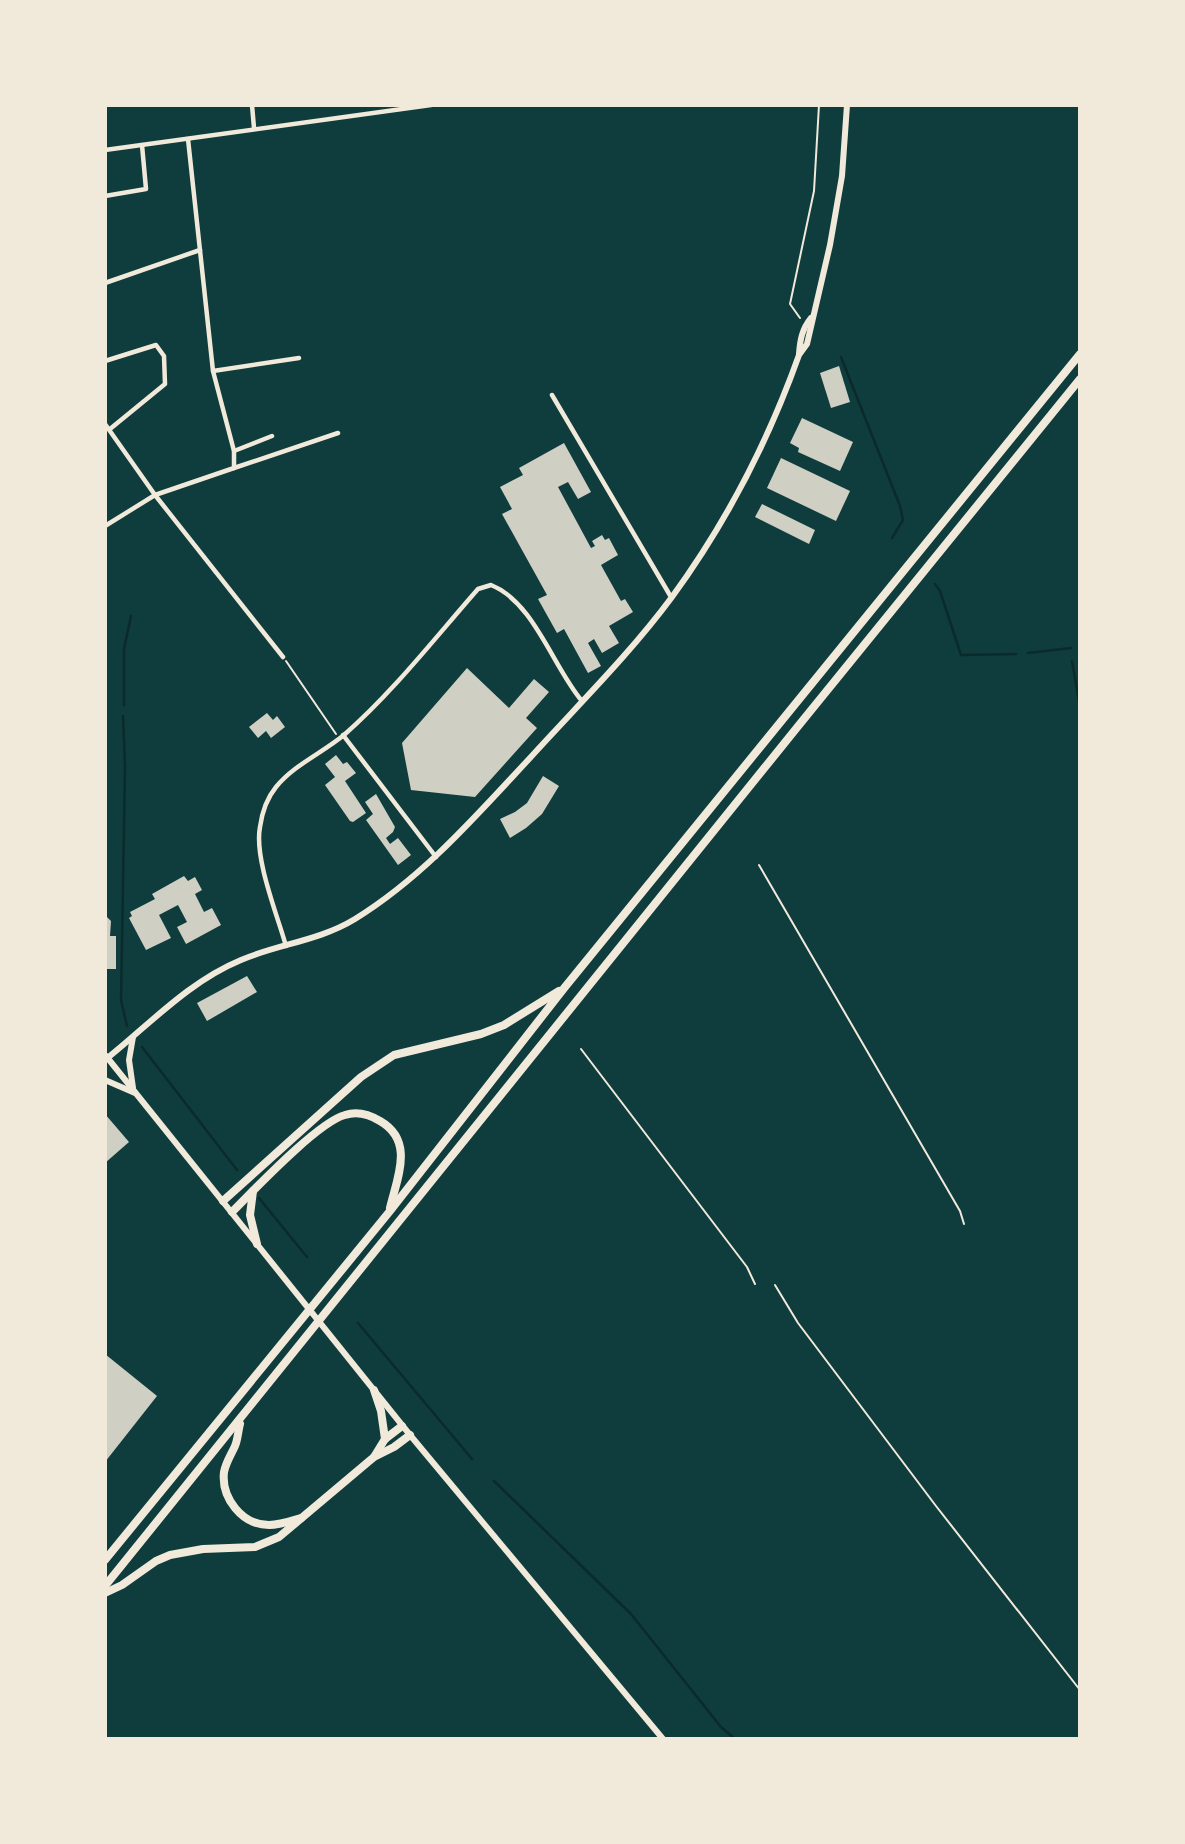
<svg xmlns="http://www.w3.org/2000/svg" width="1185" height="1844" viewBox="0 0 1185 1844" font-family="Barlow,sans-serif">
<rect width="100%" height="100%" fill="#0f3d3e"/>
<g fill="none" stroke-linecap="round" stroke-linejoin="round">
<g stroke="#0a2a2b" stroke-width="2.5">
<path d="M841 357 900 506 903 520 892 538"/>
<path d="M935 584 940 591 961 655 1016 654"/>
<path d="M1028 653 1071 648"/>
<path d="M1072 661 1080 707"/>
<path d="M124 705V649L131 616"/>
<path d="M123 716 125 767 121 1000 127 1026"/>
<path d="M142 1047 237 1170"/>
<path d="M259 1198 307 1257"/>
<path d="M358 1323 472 1459"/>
<path d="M494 1481 631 1614 721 1727 735 1739"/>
</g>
</g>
<g fill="#cfcfc3">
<path d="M839 366 850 402 831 408 820 373Z"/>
<path d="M802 418 853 442 840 471 798 452 799 448 790 443Z"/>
<path d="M564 443 591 492 578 499 568 482 558 487 591 548 595 546 592 541 602 535 605 540 609 538 618 555 601 565 621 601 625 599 633 612 609 626 619 643 602 653 594 639 588 643 601 666 588 673 564 629 557 633 538 599 547 595 502 514 512 509 500 487 523 475 519 468Z"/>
<path d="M781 458 850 491 836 521 767 488Z"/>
<path d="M762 504 815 530 809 544 755 517Z"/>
<path d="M467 668 509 708 534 679 549 692 526 718 537 728 475 797 411 790 402 743Z"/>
<path d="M267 713 273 720 277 716 285 727 271 738 266 731 258 738 249 727Z"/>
<path d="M336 755 343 764 347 762 356 773 345 781 366 813 353 822 350 821 325 785 335 777 325 764Z"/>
<path d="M543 776 559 786 542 814 526 828 510 838 500 819 515 812 527 803Z"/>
<path d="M376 794 395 827 393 832 386 838 390 844 398 838 411 855 398 865 366 820 373 814 365 802Z"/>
<path d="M184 876 188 881 195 877 202 890 195 894 204 912 212 908 221 925 186 944 177 927 187 922 178 905 159 915 171 938 146 950 129 918 132 916 130 912 155 899 152 894Z"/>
<path d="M105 915 111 921 110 936H116V969H105Z"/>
<path d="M247 976 257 992 207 1021 197 1003Z"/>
<path d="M105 1114 129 1142 105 1163Z"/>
<path d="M105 1354 157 1396 105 1462Z"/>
</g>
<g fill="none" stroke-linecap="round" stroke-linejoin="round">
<g stroke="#f1e9da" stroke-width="2">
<path d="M800 318 790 304 814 191 819 105"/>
<path d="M286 661 336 734"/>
<path d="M759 865 960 1211 964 1224"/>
<path d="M581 1049 747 1267 755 1284"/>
<path d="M775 1285 798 1323 936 1506 1080 1690"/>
</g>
<g stroke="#f1e9da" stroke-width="4.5">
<path d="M252 105 254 128"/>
<path d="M188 139 213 371 234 451"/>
<path d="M105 150 431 105"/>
<path d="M105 196 146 189 142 145"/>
<path d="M105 283 200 250"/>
<path d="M105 361 156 345 164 356 165 384 110 429"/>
<path d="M213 371 299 358"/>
<path d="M552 395 671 597"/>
<path d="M105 424 155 495 283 657"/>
<path d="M234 468 338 433"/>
<path d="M105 526 155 495 234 468V451L272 436"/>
<path d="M343 735 436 857"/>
<path d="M286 946C277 914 254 858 260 827 262 813 267 798 276 787 294 765 322 753 344 735 393 692 435 638 478 589L491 585C534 602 553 667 582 701"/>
</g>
<g stroke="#f1e9da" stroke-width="6">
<path d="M799 354C800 340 802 329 811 318"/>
<path d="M133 1037 129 1060 133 1088"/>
<path d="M106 1056 410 1435 663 1739"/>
<path d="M105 1060C149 1025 188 982 241 960 278 944 319 941 355 919 423 877 475 817 529 759 577 706 629 655 672 597 726 523 768 442 799 355L807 344 830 245 842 176 847 105"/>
<path d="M105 1080 135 1093"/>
</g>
<g stroke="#f1e9da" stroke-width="8">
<path d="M253 1191 250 1215 257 1244"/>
<path d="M223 1201 361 1077 394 1055 481 1034 504 1025 559 991"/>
<path d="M232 1212C254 1190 318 1122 345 1115 357 1111 370 1115 380 1121 415 1141 397 1178 390 1208"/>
<path d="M374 1390 381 1411 385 1439"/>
<path d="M240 1424C238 1431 238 1439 235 1446 231 1455 226 1462 224 1472 221 1498 242 1525 269 1525 280 1525 291 1521 301 1518"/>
<path d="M374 1457 385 1439 402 1426"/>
<path d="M105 1560 390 1211 565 987 1080 354"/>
<path d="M105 1586C432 1186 752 779 1080 379"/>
<path d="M105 1593 122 1585 156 1561 170 1555 203 1549 255 1547 279 1537 374 1457 394 1447 410 1435"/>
</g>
</g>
<rect width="1185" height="1844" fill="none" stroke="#f1e9da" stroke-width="214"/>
</svg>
